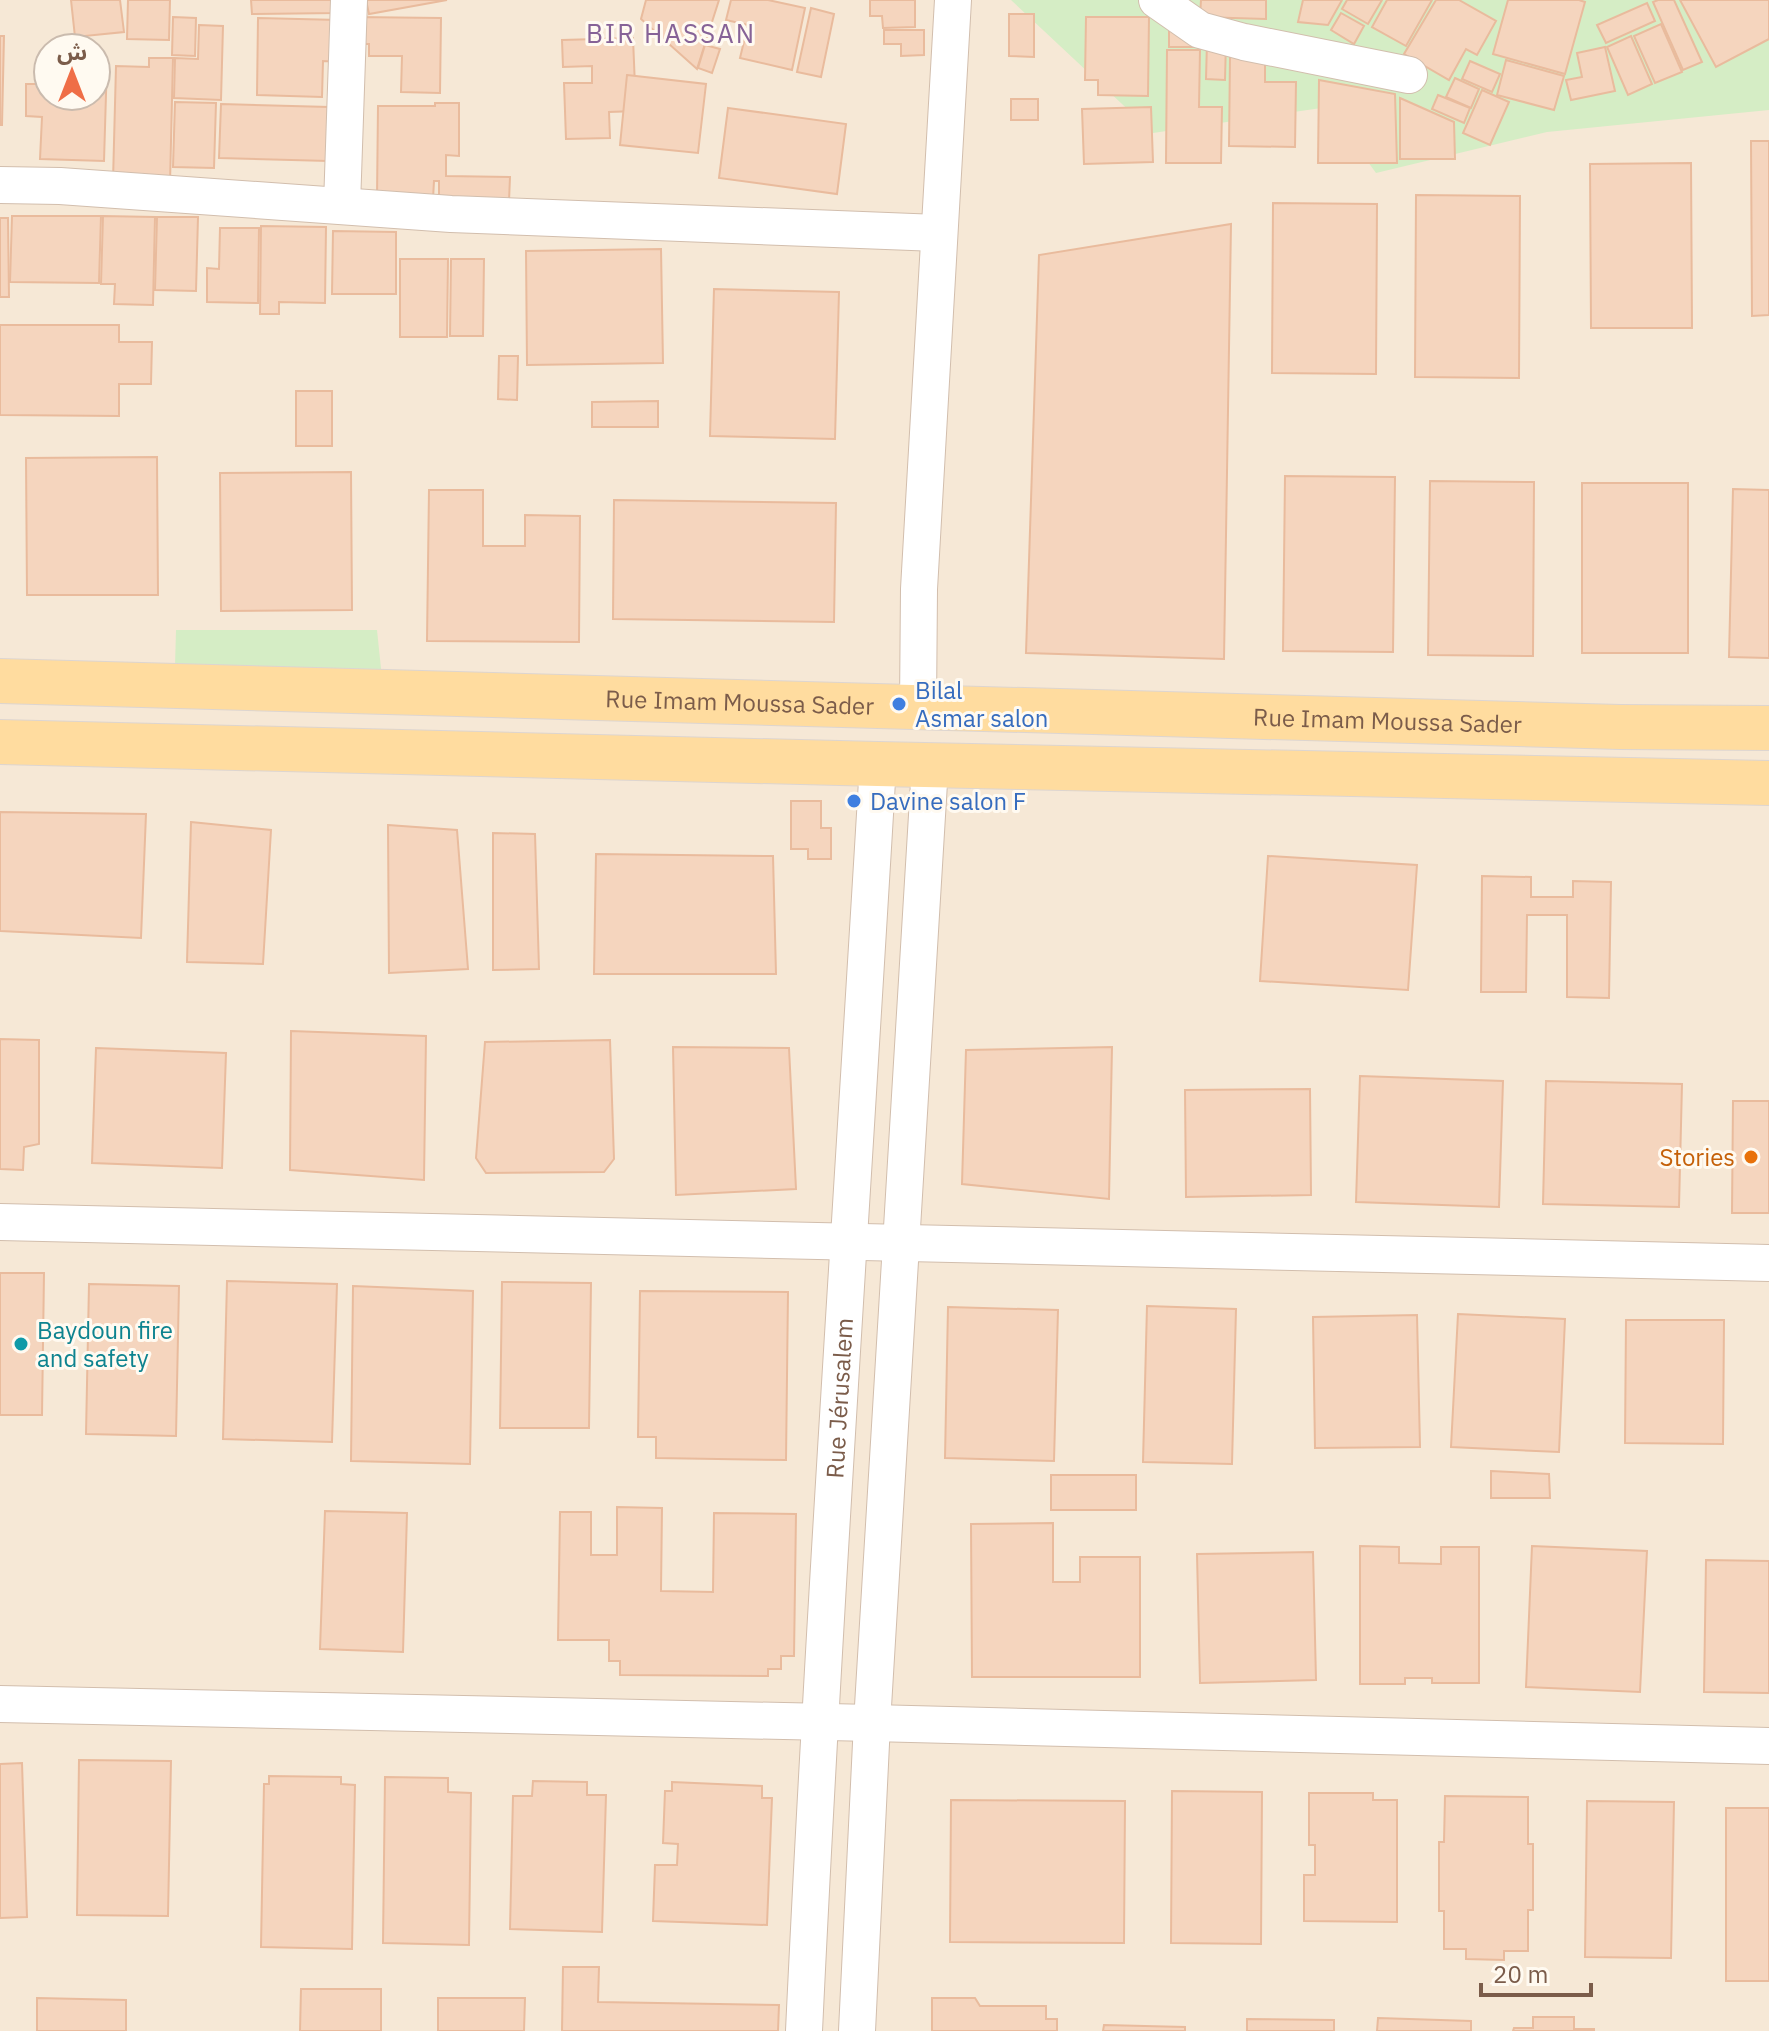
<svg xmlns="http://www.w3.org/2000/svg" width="1769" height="2031" viewBox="0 0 1769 2031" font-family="'IBM Plex Sans','Noto Sans Arabic',sans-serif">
<rect width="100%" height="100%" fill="#fef6e9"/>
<path fill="#f6e8d6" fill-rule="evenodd" d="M0 0H1769V2031H0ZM48 48H96V96H48Z"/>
<g fill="#d5edc5">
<path d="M1011 0H1769V110L1547 132 1376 173 1328 107 1153 133Z"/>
<path d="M176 630H377L382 678 175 666Z"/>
</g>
<g fill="#f5d5be" stroke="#e9bb9d" stroke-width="2">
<path d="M71 0H120L124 32 75 37Z"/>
<path d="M128 0H170L169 40 127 39Z"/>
<path d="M251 0H337V13L252 14Z"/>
<path d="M366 0H447L369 14Z"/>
<path d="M646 0H719L697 69 641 19Z"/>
<path d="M731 0H768L805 8 792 70 740 58 748 25 726 20Z"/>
<path d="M870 0H915V27L883 28 882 16H870Z"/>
<path d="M1201 0H1266V19L1200 17Z"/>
<path d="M1303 0H1342L1328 25 1298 22Z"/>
<path d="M1347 0H1382L1368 24 1342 9Z"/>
<path d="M1387 0H1432L1406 46 1372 27Z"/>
<path d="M1436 0H1459L1496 21 1477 55 1466 49 1449 80 1404 54Z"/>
<path d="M1508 0H1579L1585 2 1565 74 1493 54Z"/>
<path d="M1658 0H1674L1702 62 1683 70 1653 2Z"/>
<path d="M1680 0H1769V39L1716 67Z"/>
<path d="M1647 3 1655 21 1606 43 1597 25Z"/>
<path d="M811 8 834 14 821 77 797 72Z"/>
<path d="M1341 13 1364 26 1354 44 1331 30Z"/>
<path d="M1009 14H1034V57L1009 56Z"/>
<path d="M173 17 196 18 195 56 172 55Z"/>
<path d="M355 17 441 18 440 93 401 92 402 56H369V44H355Z"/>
<path d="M1086 17H1149L1148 96 1098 95V80H1085Z"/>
<path d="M258 18 339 20V62L323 61 322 97 257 95Z"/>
<path d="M1661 24 1682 72 1655 83 1634 36Z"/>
<path d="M199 25 223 26 221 100 174 98 175 58 198 59Z"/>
<path d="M884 30H924V55L901 56V44H884Z"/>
<rect x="1169" y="31" width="29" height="16"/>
<path d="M0 36H4L2 125H0Z"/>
<path d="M1631 36 1652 84 1628 95 1607 47Z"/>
<path d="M633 38 636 111 609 112 610 138 566 139 564 83H592V66L563 67 562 40Z"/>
<path d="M1207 42H1226L1225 80 1206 79Z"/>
<path d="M705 45 720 49 712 73 698 68Z"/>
<path d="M1605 47 1615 91 1571 100 1566 80 1582 77 1577 53Z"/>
<path d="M1167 50H1200L1199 107H1222L1221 163H1166Z"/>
<path d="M1230 56H1265V82H1296L1295 147 1229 146Z"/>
<path d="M149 58H173L170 183 113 181 116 66 149 67Z"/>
<path d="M96 60 107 61 104 161 40 159 42 117 26 116V84H36V70L48 71V96H96Z"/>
<path d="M1506 60 1564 76 1554 110 1497 95Z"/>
<path d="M1470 61 1500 74 1492 92 1462 79Z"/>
<path d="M627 75 706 84 698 153 620 145Z"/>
<path d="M1455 78 1479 89 1471 108 1446 97Z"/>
<path d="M1319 80 1395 94 1397 163H1318Z"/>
<path d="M1482 90 1509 102 1490 145 1463 133Z"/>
<path d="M1438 95 1470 108 1464 123 1432 109Z"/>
<path d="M1400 98 1454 122 1455 159H1400Z"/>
<rect x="1011" y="99" width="27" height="21"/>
<path d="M175 102 216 103 214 168 173 167Z"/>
<path d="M435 103H459V156L446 155V176L510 177 509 201 439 200V181H434L433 199 377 198 378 106H435Z"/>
<path d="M221 104 329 107 328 161 219 158Z"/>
<path d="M1151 107 1153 162 1084 164 1082 109Z"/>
<path d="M728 108 846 124 837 194 719 178Z"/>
<path d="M1751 141H1769V315L1752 316Z"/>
<path d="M1691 163 1692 328H1591L1590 164Z"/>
<path d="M1416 195 1520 196 1519 378 1415 377Z"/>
<path d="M1273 203 1377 204 1376 374 1272 373Z"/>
<path d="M12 216H101L99 283 10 282Z"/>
<path d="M103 216 155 217 153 305 114 304 115 284H101Z"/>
<path d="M157 217H198L196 291 155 290Z"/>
<path d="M0 218H8L9 297H0Z"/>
<path d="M1231 224 1224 659 1026 653 1039 255Z"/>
<path d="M261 226 326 227 325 303 279 302V314H260Z"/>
<path d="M220 228H259L258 303 207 302V268L219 269Z"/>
<path d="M333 231 396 232V294H332Z"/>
<path d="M661 249 663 363 527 365 526 251Z"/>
<path d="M400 259H448L447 337H400Z"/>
<path d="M451 259H484L483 336H450Z"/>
<path d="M714 289 839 292 835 439 710 436Z"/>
<path d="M0 325H119V342H152L151 384H119V416L0 415Z"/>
<path d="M499 356H518L517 400 498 399Z"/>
<rect x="296" y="391" width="36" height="55"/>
<path d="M658 401V427H592V402Z"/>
<path d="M157 457 158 595H27L26 458Z"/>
<path d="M351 472 352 610 221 611 220 473Z"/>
<path d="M1285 476 1395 477 1393 652 1283 651Z"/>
<path d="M1430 481 1534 482 1533 656 1428 655Z"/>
<rect x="1582" y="483" width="106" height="170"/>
<path d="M1733 489 1769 490V658L1729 657Z"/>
<path d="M429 490H483V546H525V515L580 516 579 642 427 641Z"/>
<path d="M614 500 836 503 834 622 613 619Z"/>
<path d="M791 801H821V828H831V859H808V849H791Z"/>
<path d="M0 812 146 814 141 938 0 931Z"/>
<path d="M191 822 271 830 263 964 187 962Z"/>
<path d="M388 825 457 830 468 969 389 973Z"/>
<path d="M493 833 535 834 539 969 493 970Z"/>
<path d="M596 854 773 856 776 974H594Z"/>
<path d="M1268 856 1417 865 1408 990 1260 981Z"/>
<path d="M1482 876 1531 877V897H1573V881L1611 882 1609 998 1567 997V915H1527L1526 992H1481Z"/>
<path d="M291 1031 426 1036 424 1180 290 1170Z"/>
<path d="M0 1039 39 1040V1144L24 1147 23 1170 0 1169Z"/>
<path d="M610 1040 614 1159 604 1172 486 1173 476 1158 485 1042Z"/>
<path d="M673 1047 789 1048 796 1189 676 1195Z"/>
<path d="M1112 1047 1109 1199 962 1184 966 1050Z"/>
<path d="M96 1048 226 1053 222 1168 92 1163Z"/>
<path d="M1360 1076 1503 1081 1499 1207 1356 1202Z"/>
<path d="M1546 1081 1682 1084 1679 1207 1543 1204Z"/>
<path d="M1310 1089 1311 1195 1186 1197 1185 1090Z"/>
<path d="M1733 1101H1769V1213H1732Z"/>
<path d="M0 1273H44L42 1415H0Z"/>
<path d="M227 1281 337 1284 332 1442 223 1439Z"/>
<path d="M502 1282 591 1283 589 1428H500Z"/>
<path d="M89 1284 179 1286 176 1436 86 1434Z"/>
<path d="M353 1286 473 1291 470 1464 351 1461Z"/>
<path d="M640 1291 788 1292 786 1460 656 1458V1437H638Z"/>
<path d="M1147 1306 1236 1309 1232 1464 1143 1462Z"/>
<path d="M948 1307 1058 1310 1054 1461 945 1458Z"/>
<path d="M1458 1314 1565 1319 1559 1452 1451 1447Z"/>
<path d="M1417 1315 1420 1447 1315 1448 1313 1317Z"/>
<path d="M1626 1320H1724L1723 1444 1625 1443Z"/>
<path d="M1491 1471 1549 1474 1550 1498H1491Z"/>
<rect x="1051" y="1475" width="85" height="35"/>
<path d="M617 1507 662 1508 661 1591 713 1592 714 1513 796 1514 794 1656H781V1669H768V1676L620 1675V1661H609V1640H558L560 1512H591V1555H617Z"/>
<path d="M325 1511 407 1513 403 1652 320 1649Z"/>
<path d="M1053 1523V1582H1080V1557H1140V1677H972L971 1524Z"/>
<path d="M1360 1546 1399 1547V1563L1441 1564V1547H1479V1683H1432V1678H1405V1684H1360Z"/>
<path d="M1532 1546 1647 1551 1640 1692 1526 1687Z"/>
<path d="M1313 1552 1316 1680 1200 1683 1197 1554Z"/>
<path d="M1706 1560 1769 1561V1693L1704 1692Z"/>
<path d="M79 1760 171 1761 168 1916 77 1915Z"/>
<path d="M22 1763 27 1917 0 1918V1764Z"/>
<path d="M269 1776 341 1777V1784L355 1785 352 1949 261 1947 264 1784H269Z"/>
<path d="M385 1777 448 1778V1792L471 1793 469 1945 383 1943Z"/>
<path d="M533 1781 587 1782V1795H606L602 1932 510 1929 513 1796H532Z"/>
<path d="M672 1782 762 1786V1798H772L767 1925 653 1921 655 1865H677L678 1844 663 1843 665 1791H672Z"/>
<path d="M1172 1791 1262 1792 1261 1944 1171 1943Z"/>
<path d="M1309 1793H1373V1800H1397V1922L1304 1921V1875H1315V1845H1309Z"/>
<path d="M1445 1796 1528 1797V1844H1533V1910H1528V1951H1504V1960L1466 1959V1949H1444V1911H1439V1842H1444Z"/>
<path d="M951 1800 1125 1801 1124 1943 950 1942Z"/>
<path d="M1587 1801 1674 1802 1671 1958 1585 1957Z"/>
<rect x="1726" y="1808" width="43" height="173"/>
<path d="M563 1967H599L598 2002 779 2005 778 2031H562Z"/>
<path d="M301 1989H381V2031H300Z"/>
<path d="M37 1998 126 2000V2031H37Z"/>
<path d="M438 1998H525L524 2031H438Z"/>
<path d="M932 1998H975L980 2006H1046V2019H1057V2031H932Z"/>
<path d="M1533 2017H1574V2029H1594V2031H1513L1514 2028H1533Z"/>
<path d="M1378 2018 1471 2021V2031H1377Z"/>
<path d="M1247 2019 1334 2020V2031H1247Z"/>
<path d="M1104 2025 1185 2027V2031H1103Z"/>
</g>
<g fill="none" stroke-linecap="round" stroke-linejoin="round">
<defs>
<g id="minor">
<path d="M1157 0 1200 30 1244 42 1409 75"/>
<path d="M0 185 60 186 451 214 938 233"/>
<path d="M342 205 349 0"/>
<path d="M918 706 919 589 953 0"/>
<path d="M0 1222 1769 1263"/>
<path d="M0 1704 872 1723 1769 1746"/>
<path id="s1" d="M804 2031C824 1609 853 1187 878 764"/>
<path d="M857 2031 872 1723 930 766"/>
</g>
<g id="major">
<path id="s2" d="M0 681 1620 727 1769 728"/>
<path d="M0 742 878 764 1769 783"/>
</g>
</defs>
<use href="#minor" stroke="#d2bead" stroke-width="38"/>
<use href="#major" stroke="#ddd5d0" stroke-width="46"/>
<use href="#minor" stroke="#fff" stroke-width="36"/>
<use href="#major" stroke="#ffdc9f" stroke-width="44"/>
</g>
<g fill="#3f7fe0" stroke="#fffaf1" stroke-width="3">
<circle cx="899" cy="704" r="8"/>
<circle cx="854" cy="801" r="8"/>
</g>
<circle fill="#e8710a" stroke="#fffaf1" stroke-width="3" cx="1751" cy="1157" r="8"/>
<circle fill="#0f9aa8" stroke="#fffaf1" stroke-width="3" cx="21" cy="1344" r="8"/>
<g text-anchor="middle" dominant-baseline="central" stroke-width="6" stroke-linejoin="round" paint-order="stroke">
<g font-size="24" fill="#366cbe" stroke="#fffaf1" text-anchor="start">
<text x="915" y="690">Bilal<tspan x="915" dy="28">Asmar salon</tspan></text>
<text x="870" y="801">Davine salon F</text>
</g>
<g font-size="24" fill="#7b5c4a" stroke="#fffaf1">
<text stroke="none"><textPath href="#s2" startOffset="740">Rue Imam Moussa Sader</textPath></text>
<text stroke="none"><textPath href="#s2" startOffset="1388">Rue Imam Moussa Sader</textPath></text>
<text stroke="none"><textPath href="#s1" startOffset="634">Rue Jérusalem</textPath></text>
</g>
<g font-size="24" fill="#c56008" stroke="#fffaf1" text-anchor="end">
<text x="1735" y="1157">Stories</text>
</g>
<g font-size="24" fill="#0d838f" stroke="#fffaf1" text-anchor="start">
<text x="37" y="1330">Baydoun fire<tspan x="37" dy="28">and safety</tspan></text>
</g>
<g font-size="26" letter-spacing="2" fill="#866297" stroke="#fffaf1">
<text x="671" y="33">BIR HASSAN</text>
</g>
</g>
<g transform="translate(72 72)"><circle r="38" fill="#fffaf1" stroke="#cabbae" stroke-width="2"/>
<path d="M0-6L14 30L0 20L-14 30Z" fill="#ef6e47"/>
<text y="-12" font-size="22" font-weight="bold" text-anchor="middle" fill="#7b5c4a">ش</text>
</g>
<path d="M1481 1983v12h110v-12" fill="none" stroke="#7b5c4a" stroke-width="4"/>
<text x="1493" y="1983" font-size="24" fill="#7b5c4a" stroke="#fffaf1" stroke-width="6" paint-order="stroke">20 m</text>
</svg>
